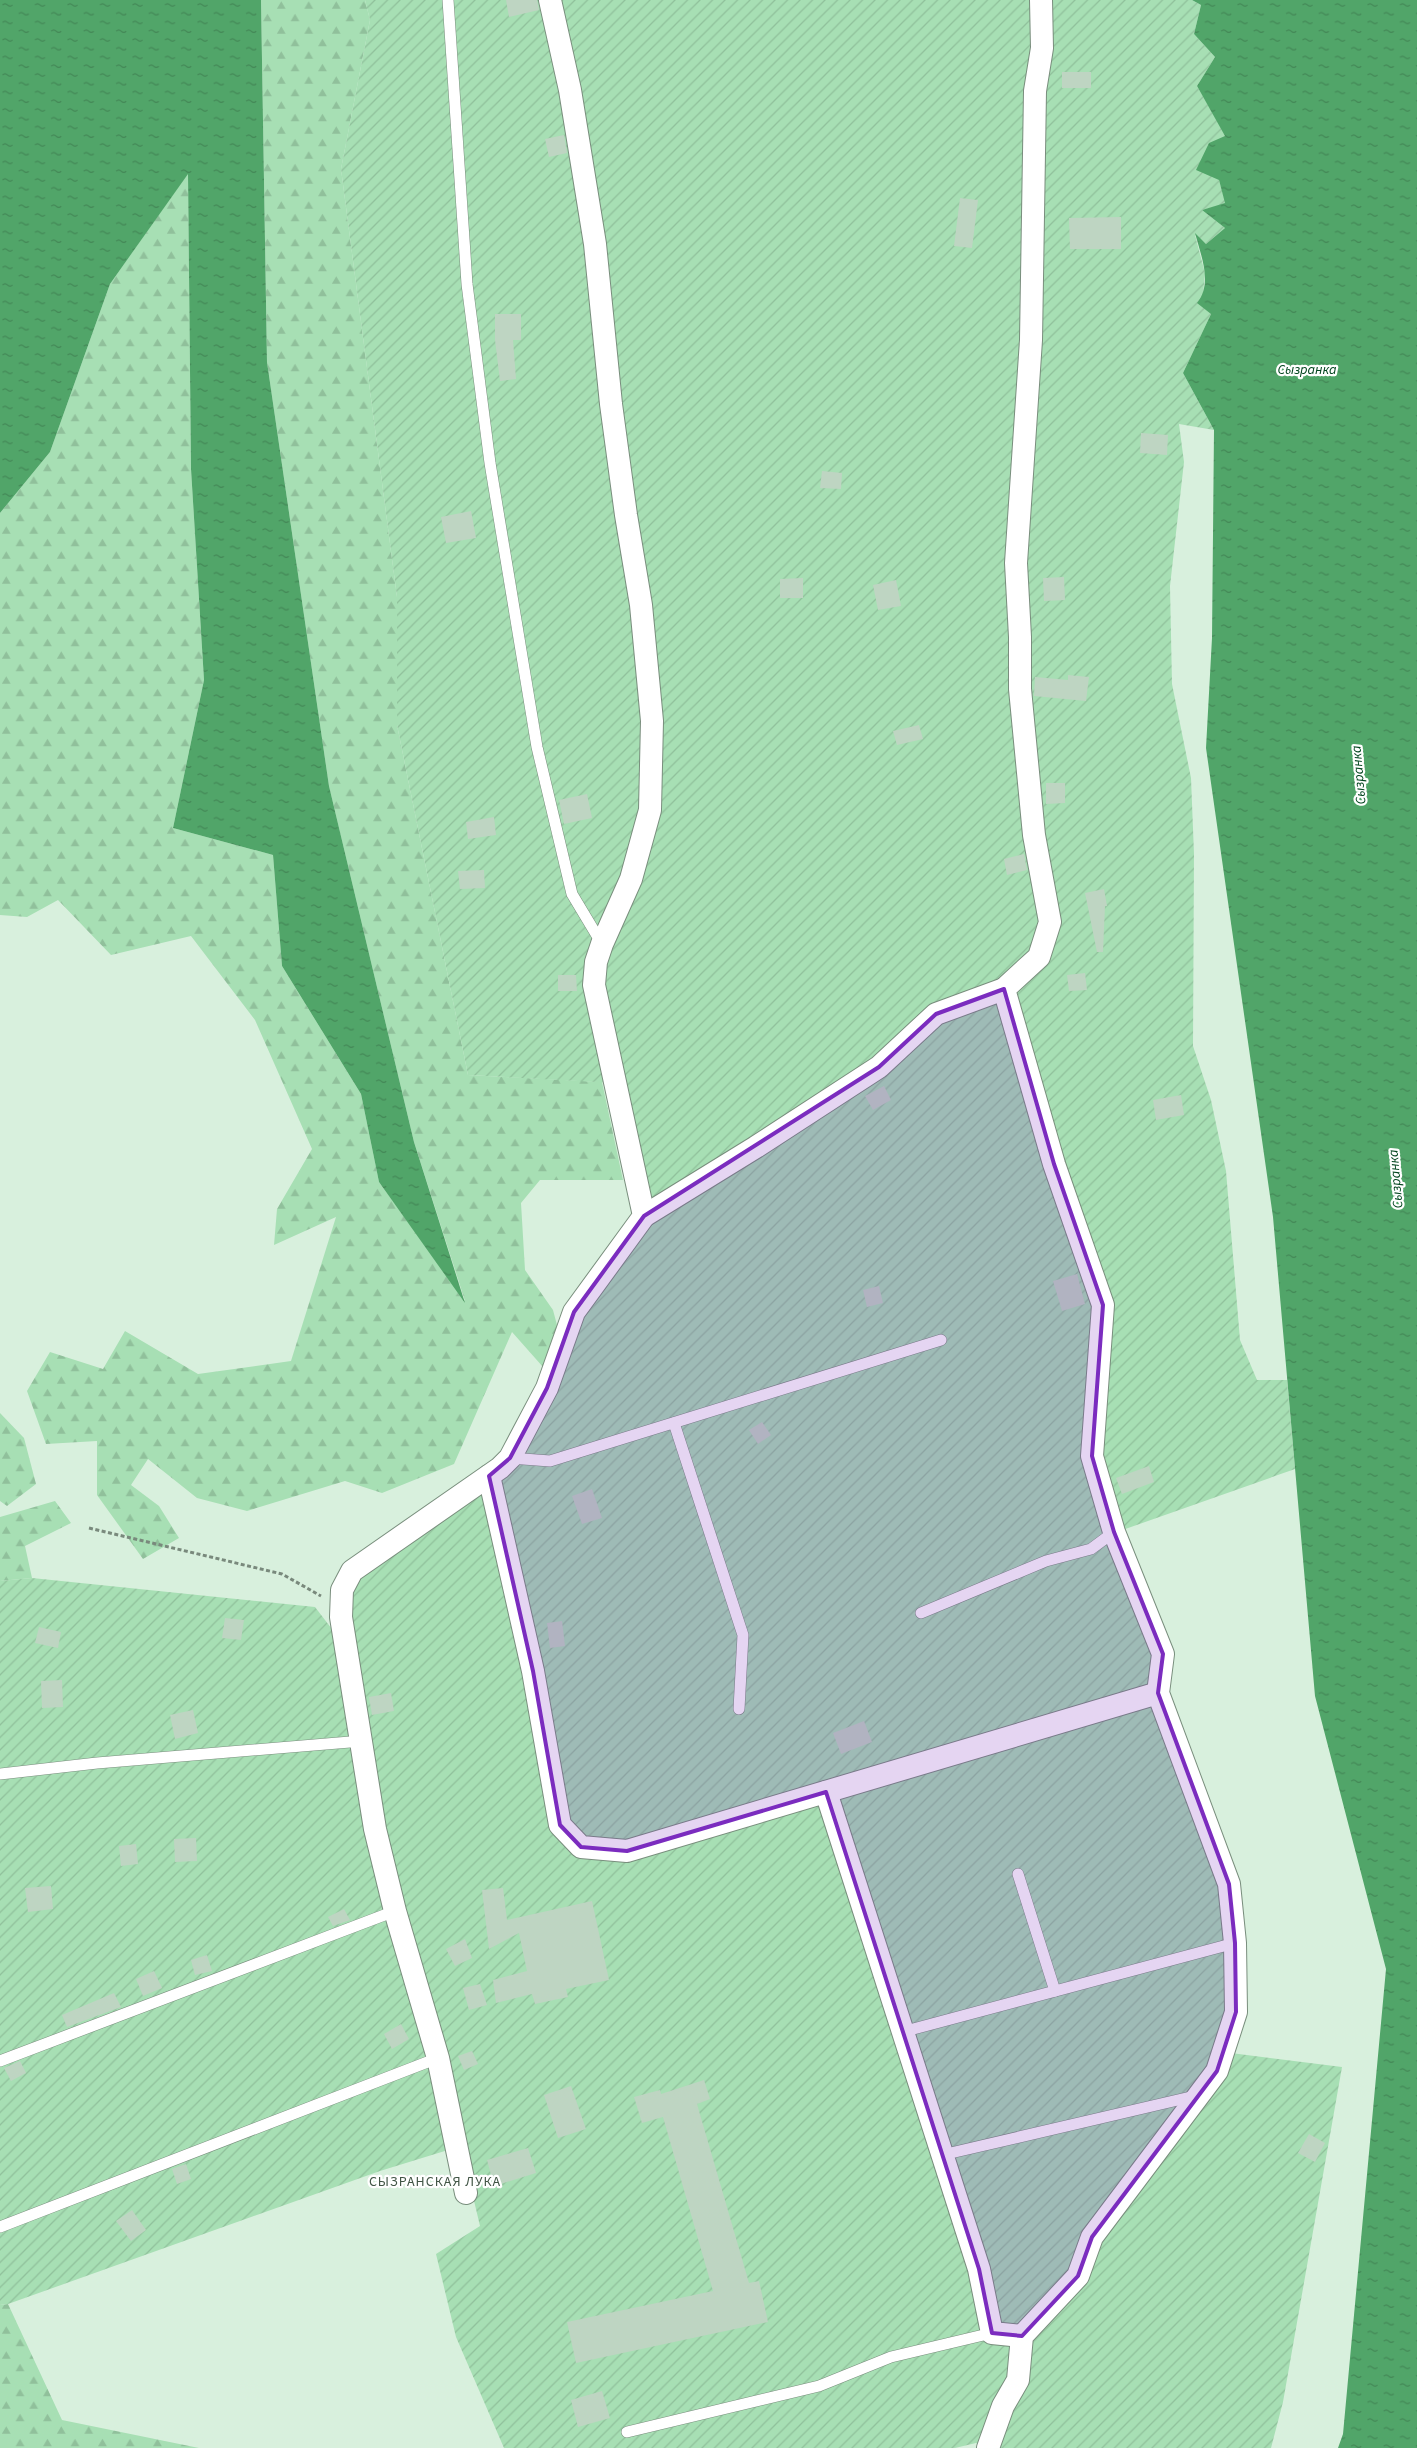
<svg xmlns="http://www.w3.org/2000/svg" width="1417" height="2448" viewBox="0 0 1417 2448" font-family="'Source Sans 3',sans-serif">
<defs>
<pattern id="forest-firs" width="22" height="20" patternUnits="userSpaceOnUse" patternTransform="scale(1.25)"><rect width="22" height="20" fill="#a7dfb4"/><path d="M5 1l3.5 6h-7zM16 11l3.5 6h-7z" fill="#90c09b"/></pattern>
<pattern id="garden-furrows" width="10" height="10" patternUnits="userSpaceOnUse" patternTransform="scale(1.25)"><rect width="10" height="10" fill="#a7dfb4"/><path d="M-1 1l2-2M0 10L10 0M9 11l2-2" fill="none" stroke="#90c09b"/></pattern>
<pattern id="water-ripples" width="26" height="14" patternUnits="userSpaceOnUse" patternTransform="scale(1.25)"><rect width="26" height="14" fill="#51a569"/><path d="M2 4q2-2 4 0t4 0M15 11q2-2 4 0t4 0" fill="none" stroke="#438756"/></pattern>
</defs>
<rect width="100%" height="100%" fill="#d8f0dd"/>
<g fill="url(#forest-firs)">
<path d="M261 0H365L370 20 341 169 397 597V725L468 1075 602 1082 623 1180H540L521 1203 525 1270 553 1310 562 1344 543 1367 512 1332 454 1464 382 1493 345 1481 247 1511 197 1498 148 1459 131 1485 159 1506 179 1538 143 1559 97 1495V1441L46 1444 27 1391 50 1352 103 1369 125 1331 198 1374 291 1361 336 1217 274 1245 277 1209 312 1149 255 1020 191 936 111 955 58 900 27 917 0 915V513L50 452 110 284 188 173 191 469 204 680 173 828 273 855 282 966 361 1094 379 1182 465 1301 414 1142 329 786 267 362Z"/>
<path d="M0 1413 24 1438 36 1484 7 1506 0 1501Z"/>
<path d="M55 1501 71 1523 25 1546 32 1578 0 1581V1517Z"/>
<path d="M8 2304 62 2420 199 2448H0V2305Z"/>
</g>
<path fill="url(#garden-furrows)" d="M365 0H1192L1201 5 1194 34 1215 57 1197 86 1226 136 1219 180 1226 204 1202 210 1225 228 1206 244 1195 235 1205 273 1203 295 1211 314 1183 373 1214 430 1179 424 1184 462 1170 586 1172 684 1191 778 1194 854 1193 1046 1211 1100 1226 1171 1240 1340 1257 1380H1287L1295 1469 1114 1533 1163 1654 1158 1693 1229 1884 1235 1943 1223 2052 1342 2067 1283 2402 1271 2448H988L976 2443 955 2448H504L456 2337 436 2254 480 2226 461 2146 380 2171 8 2304 0 2305V1581L32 1578 315 1607 345 1646 342 1590 500 1468 574 1312 644 1216 615 1083 468 1075 397 725V597L341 169 370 20Z"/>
<g fill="url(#water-ripples)">
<path d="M0 0H261L267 362 329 786 414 1142 465 1303 379 1182 361 1094 282 966 273 855 173 828 204 680 191 469 188 174 110 284 50 452 0 513Z"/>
<path d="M1192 0H1417V2448H1338L1343 2434 1386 1969 1315 1696 1273 1217 1206 748 1212 638 1214 430 1183 373 1211 314 1197 303C1213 283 1201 256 1195 233L1206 244 1225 228 1202 210 1225 203 1219 180 1196 170 1209 143 1225 136 1197 86 1215 57 1194 34 1201 5Z"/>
</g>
<g fill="#bed5c2">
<path d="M506 0H537L539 10 509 17Z"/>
<rect x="1062" y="72" width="29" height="16"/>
<path d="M564 135 567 153 549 157 545 139Z"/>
<path d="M960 198 978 200 972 248 954 246Z"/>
<path d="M1121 217V249H1070L1069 218Z"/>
<path d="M495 314H521V340H513L516 379 500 381 495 340Z"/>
<path d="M1141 433 1168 435 1167 455 1140 453Z"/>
<path d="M822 471 842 473 841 489 820 488Z"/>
<path d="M471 511 476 538 446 543 441 517Z"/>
<path d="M1064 577 1065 600 1044 601 1043 578Z"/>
<path d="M803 578V598H780V579Z"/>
<path d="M896 580 901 606 878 610 873 585Z"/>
<path d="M1068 675 1089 677 1086 701 1034 696 1035 677 1068 680Z"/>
<path d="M919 725 923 739 897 745 893 731Z"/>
<path d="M1046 783H1065V803L1046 804Z"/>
<path d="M587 794 592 818 564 824 559 800Z"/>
<path d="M494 817 496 835 468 839 466 822Z"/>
<path d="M1024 854 1027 870 1007 875 1004 859Z"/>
<path d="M484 870 485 888 460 889 458 871Z"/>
<path d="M1104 889 1107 906H1105L1103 952H1097L1085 893Z"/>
<path d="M1085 973 1087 990 1069 991 1067 975Z"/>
<path d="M558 975H576L577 991H558Z"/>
<path d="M884 1086 891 1100 873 1110 865 1096Z"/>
<path d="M1181 1095 1184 1115 1156 1120 1153 1100Z"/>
<path d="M1077 1274 1085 1304 1062 1311 1053 1281Z"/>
<path d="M879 1286 883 1303 867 1307 863 1290Z"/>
<path d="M762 1422 771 1435 758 1444 749 1430Z"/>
<path d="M1149 1466 1154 1482 1122 1494 1116 1478Z"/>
<path d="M592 1489 602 1518 582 1524 572 1496Z"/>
<path d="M225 1618 244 1620 241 1640 222 1638Z"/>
<path d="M562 1621 565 1646 550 1648 547 1623Z"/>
<path d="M39 1627 61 1632 58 1648 35 1643Z"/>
<path d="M62 1680 63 1707 42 1708 41 1681Z"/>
<path d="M391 1693 394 1711 372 1715 369 1697Z"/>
<path d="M193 1710 198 1733 175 1739 170 1715Z"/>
<path d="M864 1721 872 1742 841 1754 833 1733Z"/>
<path d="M196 1838 197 1861 175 1862 174 1839Z"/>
<path d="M136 1844 138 1864 121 1866 119 1846Z"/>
<path d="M51 1886 53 1909 28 1912 25 1888Z"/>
<path d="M503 1888 507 1920 592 1901 609 1980 566 1989 568 1997 535 2004 532 1994 496 2003 493 1980 527 1971 519 1933 489 1949 482 1890Z"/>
<path d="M344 1909 350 1920 333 1926 328 1917Z"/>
<path d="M465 1939 472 1958 455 1966 446 1949Z"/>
<path d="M207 1955 212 1971 195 1975 191 1960Z"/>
<path d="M154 1971 162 1988 143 1996 136 1979Z"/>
<path d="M480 1984 487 2005 469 2010 463 1988Z"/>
<path d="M114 1993 121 2007 67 2027 62 2015Z"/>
<path d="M401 2024 409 2039 392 2049 384 2034Z"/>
<path d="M472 2051 478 2064 464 2070 458 2056Z"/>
<path d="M20 2061 26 2073 11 2081 4 2068Z"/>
<path d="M704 2080 710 2099 697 2104 749 2283 759 2281 768 2322 576 2363 567 2322 713 2291 663 2117 642 2123 634 2097 660 2090 661 2094Z"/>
<path d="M571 2086 586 2129 558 2138 544 2095Z"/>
<path d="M1309 2134 1325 2143 1315 2162 1298 2153Z"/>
<path d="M528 2148 536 2173 494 2186 487 2160Z"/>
<path d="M186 2164 191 2179 177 2184 172 2169Z"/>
<path d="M132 2210 146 2230 131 2241 116 2221Z"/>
<path d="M602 2391 610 2418 578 2427 571 2400Z"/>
</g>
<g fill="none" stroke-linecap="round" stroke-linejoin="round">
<defs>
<g id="service">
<path d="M448 0 467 284 490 463 537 747 572 894 602 944"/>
<path d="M674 1423 743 1635 739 1709"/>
<path d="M510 1458 550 1461 941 1340"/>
<path d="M921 1613 1046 1561 1091 1549 1114 1532"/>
<path d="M0 1774 97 1763 362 1741"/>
<path d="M1018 1874 1055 1991"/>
<path d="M902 2032 1235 1943"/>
<path d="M0 2061 395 1911"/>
<path d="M942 2155 1195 2096"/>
<path d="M0 2227 438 2058"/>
<path d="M627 2432 819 2386 891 2357 992 2333"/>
</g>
<g id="minor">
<path d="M644 1216 756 1147 879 1067 936 1014 1004 989 1039 957 1050 922 1034 835 1020 689V637L1016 563 1031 340 1035 91 1042 48 1041 0"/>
<path d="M489 1476 533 1671 560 1825 581 1847 627 1851 1158 1693"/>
<path d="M826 1792 979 2269 992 2333 1022 2336"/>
<path d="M466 2193 438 2058 395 1911 375 1829 341 1617 342 1590 352 1571 500 1468 510 1458 547 1388 574 1312 644 1216 594 985 596 962 602 944 631 879 650 810 652 721 641 605 626 515 611 404 595 244 570 90 550 0"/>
<path d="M988 2448 1003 2406 1018 2380 1022 2336 1078 2276 1092 2237 1217 2071 1236 2012 1235 1943 1229 1884 1158 1693 1163 1654 1114 1532 1092 1456 1103 1305 1054 1164 1004 989"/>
</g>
</defs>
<use href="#service" stroke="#798e7d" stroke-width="12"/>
<use href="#minor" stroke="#798e7d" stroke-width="24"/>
<path stroke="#79897c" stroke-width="3" stroke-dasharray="4 2.5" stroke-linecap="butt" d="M89 1528 282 1574 321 1596"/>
<use href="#service" stroke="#fff" stroke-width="11"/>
<use href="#minor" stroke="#fff" stroke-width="22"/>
</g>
<path fill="#7b2cbf" fill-opacity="0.2" stroke="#7b2cbf" stroke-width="4" stroke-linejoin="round" d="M1004 989 1054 1164 1103 1305 1092 1456 1114 1532 1163 1654 1158 1693 1229 1884 1235 1943 1236 2012 1217 2071 1092 2237 1078 2276 1022 2336 992 2333 979 2269 826 1792 627 1851 581 1847 560 1825 533 1671 489 1476 510 1458 547 1388 574 1312 644 1216 879 1067 936 1014Z"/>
<g text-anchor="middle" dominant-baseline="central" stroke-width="4.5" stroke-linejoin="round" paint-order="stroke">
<g font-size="14" font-style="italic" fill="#03461f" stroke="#fff">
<text x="1307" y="370">Сызранка</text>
<text transform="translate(1359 775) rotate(-95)">Сызранка</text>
<text transform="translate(1396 1179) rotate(-95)">Сызранка</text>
</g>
<g font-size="14" letter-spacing="1" fill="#415545" stroke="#fff">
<text x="435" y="2182">СЫЗРАНСКАЯ ЛУКА</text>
</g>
</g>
</svg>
